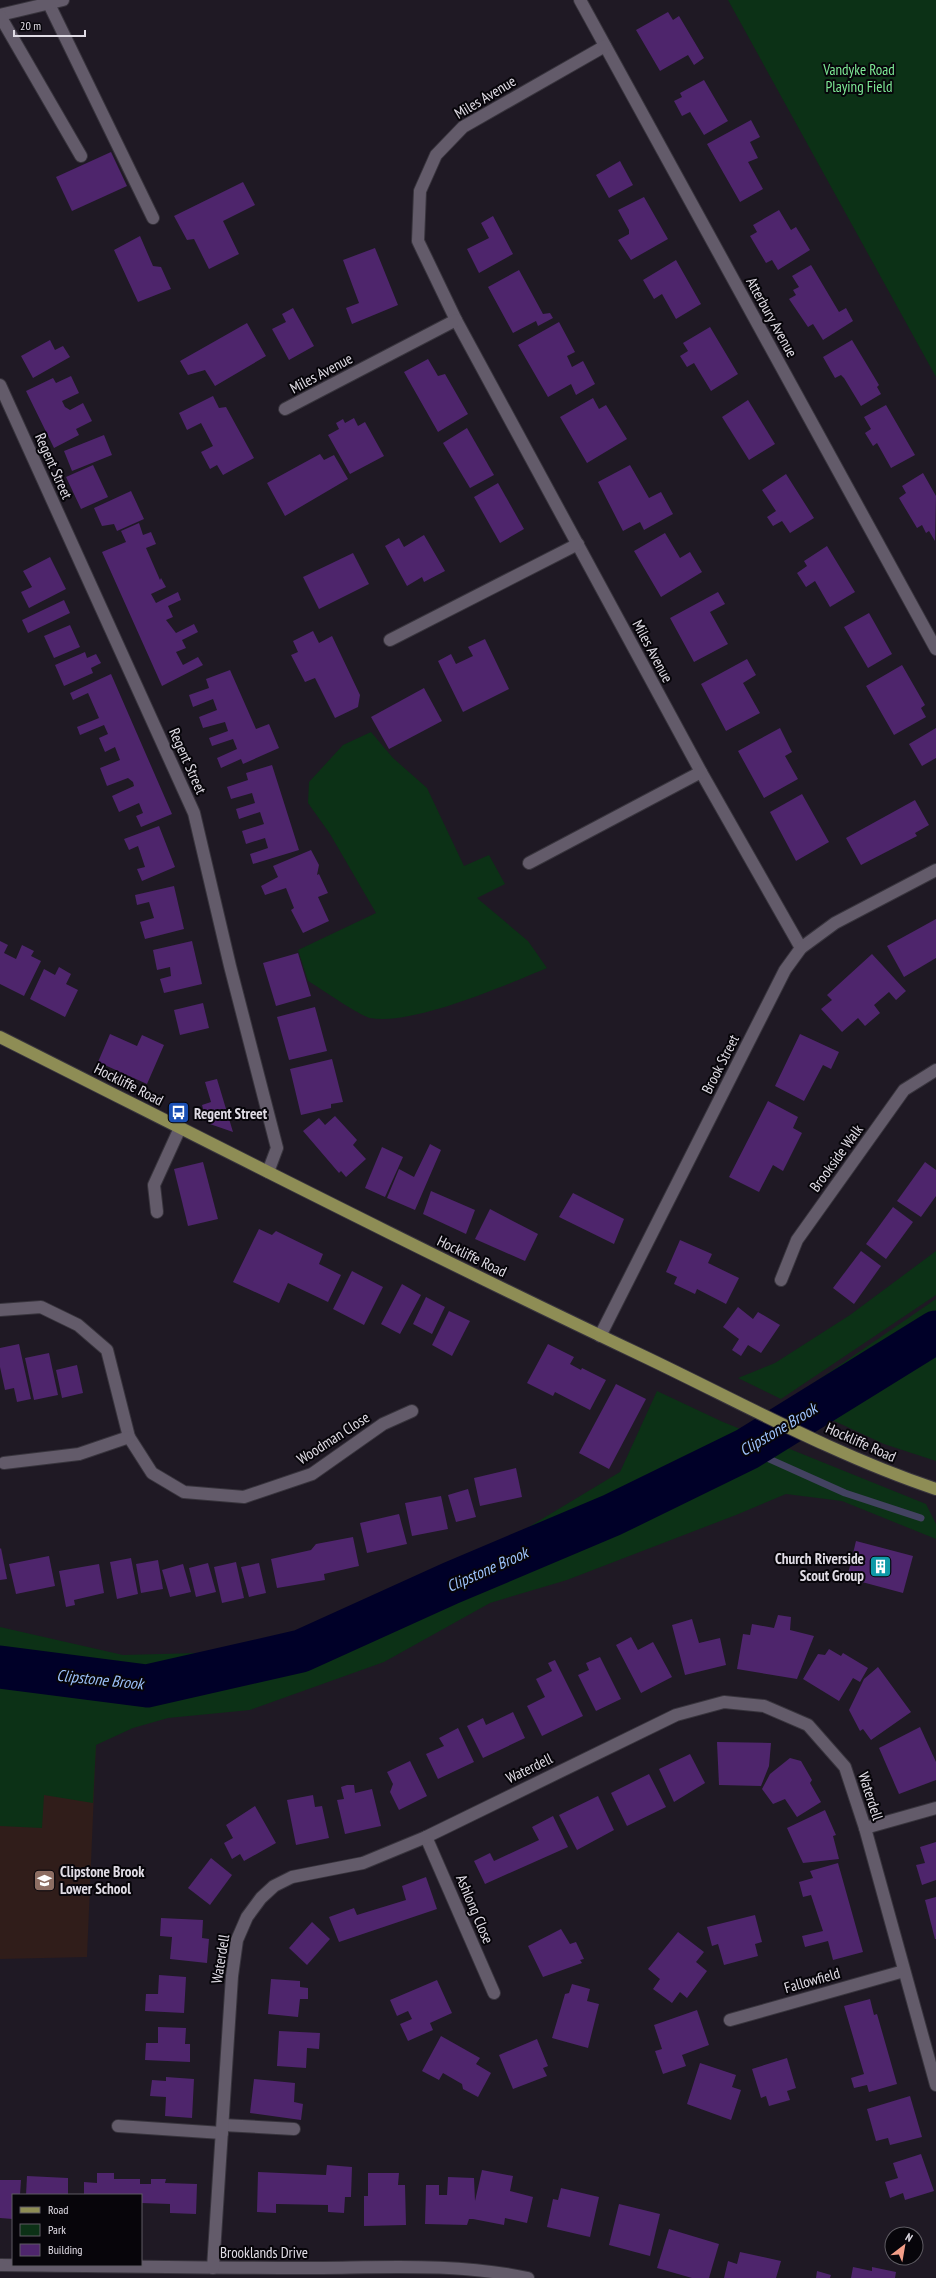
<svg xmlns="http://www.w3.org/2000/svg" width="936" height="2278" viewBox="0 0 936 2278" font-family="'PT Sans Narrow',sans-serif">
<rect width="100%" height="100%" fill="#1f1924"/>
<path fill="#301d1a" d="M0 1716 96 1745 87 1957 0 1959Z"/>
<g fill="#0c3116">
<path d="M728 0H936V377Z"/>
<path d="M371 732 393 758 427 788 464 866 489 855 505 884 477 898 528 941 547 968C506 985 413 1026 370 1018 360 1016 320 988 308 981L298 950 376 913 330 834 308 803 309 782 343 745Z"/>
<path d="M936 1251V1295L781 1399 738 1378 775 1363 850 1315Z"/>
<path d="M936 1299V1461L884 1444 789 1400Z"/>
<path d="M657 1391 723 1422 926 1504 936 1524V1539L842 1501 786 1494 736 1515 567 1580 490 1603 384 1662 250 1710 168 1718 133 1728 96 1745 93 1803 44 1795 42 1828 0 1826V1627L123 1655 237 1652 346 1614 522 1531 620 1472Z"/>
</g>
<g fill="none" stroke-linecap="round" stroke-linejoin="round">
<path stroke="#434261" stroke-width="7" d="M747 1449 845 1493 921 1518"/>
<path stroke="#000028" stroke-width="43" d="M0 1667 147 1686 301 1651 451 1583 612 1515 747 1449 936 1332"/>
</g>
<g fill="#4e256c">
<path d="M668 12 673 20 679 16 704 58 694 65 688 55 660 71 636 30Z"/>
<path d="M704 80 728 121 704 135 690 112 682 116 674 101 682 97 680 93Z"/>
<path d="M751 120 760 137 750 142 758 158 748 162 763 189 740 202 707 144Z"/>
<path d="M111 152 127 186 72 211 56 177Z"/>
<path d="M620 161 633 185 609 198 596 175Z"/>
<path d="M243 182 255 205 223 221 239 254 209 269 194 239 187 240 174 216Z"/>
<path d="M644 197 668 239 631 260 618 240 629 234V230L618 210Z"/>
<path d="M779 210 791 230 796 227 810 250 778 270 772 260 766 263 750 236 757 232 753 225Z"/>
<path d="M493 216 513 254 479 273 467 249 489 238 481 223Z"/>
<path d="M140 236 153 266 161 267 171 289 138 302 114 250Z"/>
<path d="M375 248 398 305 352 324 346 308 359 303 343 260Z"/>
<path d="M676 260 701 304 676 319 662 294 654 299 643 280Z"/>
<path d="M811 265 839 312 846 308 853 321 823 340 813 324 808 327 789 299 796 295 793 290 799 287 792 276Z"/>
<path d="M519 270 543 314 550 313 553 318 538 326 536 321 513 333 488 287Z"/>
<path d="M293 308 314 346 289 360 272 329 286 322 282 314Z"/>
<path d="M559 322 575 352 567 356 572 367 583 361 595 384 576 395 571 384 548 397 518 345Z"/>
<path d="M247 323 266 356 215 386 205 370 188 375 180 361Z"/>
<path d="M710 327 738 374 711 391 694 363 687 367 680 356 688 351 683 343Z"/>
<path d="M50 340 55 350 63 346 70 357 33 378 21 356Z"/>
<path d="M852 340 879 385 877 387 881 394 861 406 844 378 841 375 835 378 823 357Z"/>
<path d="M428 359 438 376 445 374 468 414 438 432 404 372Z"/>
<path d="M71 376 79 393 62 401 65 407 70 410 83 403 92 421 76 429 79 435 54 448 26 391 53 378 56 383Z"/>
<path d="M213 396 219 408 226 407 254 458 223 475 217 465 210 469 201 452 213 446 201 423 187 430 179 413Z"/>
<path d="M593 398 599 409 606 405 627 439 587 463 560 417Z"/>
<path d="M748 400 775 444 749 460 722 417Z"/>
<path d="M886 405 915 455 891 468 877 443 873 446 865 433 871 429 864 417Z"/>
<path d="M354 418 358 426 365 422 384 456 350 474 328 435 339 429 336 423 343 419 345 423Z"/>
<path d="M467 428 494 475 470 488 443 443Z"/>
<path d="M104 435 112 455 72 471 64 451Z"/>
<path d="M320 454 324 460 334 455 348 479 285 516 267 483Z"/>
<path d="M93 465 108 497 81 509 66 477Z"/>
<path d="M630 465 649 498 661 492 673 514 644 530 640 522 623 531 598 482Z"/>
<path d="M923 473 936 496 935 541 929 531 926 533 922 525 917 528 899 498 906 493 902 486Z"/>
<path d="M786 474 814 518 790 533 782 521 773 526 767 517 776 511 762 490Z"/>
<path d="M498 483 524 529 500 543 474 497Z"/>
<path d="M131 491 144 519 117 531 114 524 102 526 94 508Z"/>
<path d="M139 523 143 535 151 532 156 544 146 548 160 580 161 578 166 587 151 594 156 603 178 592 181 600 168 606 173 617 166 620 176 633 194 624 198 632 182 640 186 648 176 652 183 665 198 657 203 665 162 686 102 552 126 542 121 531Z"/>
<path d="M665 533 680 558 690 552 702 572 661 597 634 551Z"/>
<path d="M424 535 445 571 424 582 422 577 407 586 385 546 399 538 404 547Z"/>
<path d="M827 546 855 592 830 607 815 581 806 587 797 573 807 566 804 561Z"/>
<path d="M353 553 369 584 319 609 303 577Z"/>
<path d="M50 557 66 589 29 608 21 592 32 587 23 571Z"/>
<path d="M718 592 725 604 710 612 728 644 694 662 670 618Z"/>
<path d="M64 600 70 613 28 633 22 620Z"/>
<path d="M869 613 892 654 868 668 844 627Z"/>
<path d="M70 625 80 647 54 658 44 636Z"/>
<path d="M313 631 319 643 332 636 360 695 358 707 335 718 315 678 305 682 291 655 298 652 293 641Z"/>
<path d="M485 639 509 689 463 712 438 661 451 654 456 664 473 656 468 647Z"/>
<path d="M85 652 87 658 96 654 101 663 91 668 93 673 64 686 55 665Z"/>
<path d="M747 659 756 675 743 683 760 713 726 731 701 684Z"/>
<path d="M902 665 925 705 921 708 926 717 894 735 866 686Z"/>
<path d="M230 670 256 729 269 724 279 748 243 764 241 759 221 768 217 758 237 749 233 739 212 746 209 738 228 731 225 722 203 728 199 717 217 710 213 699 193 707 189 695 209 688 206 679Z"/>
<path d="M111 674 172 814 141 827 136 816 143 813 139 803 119 812 112 796 134 786 133 782 128 778 107 786 100 768 120 760 115 747 105 752 99 738 108 734 104 725 80 735 77 727 99 718 88 693 73 700 70 693Z"/>
<path d="M424 688 442 721 389 749 371 717Z"/>
<path d="M780 728 792 752 785 756 798 779 764 798 738 751Z"/>
<path d="M936 728V758L922 766 909 744Z"/>
<path d="M272 765 299 850 253 864 250 854 268 848 265 838 246 844 242 831 264 824 260 812 239 819 236 809 255 803 252 793 231 799 227 787 248 780 246 773Z"/>
<path d="M802 794 829 842 796 861 770 812Z"/>
<path d="M915 800 929 825 915 833 917 836 861 865 846 838Z"/>
<path d="M159 826 175 867 142 881 137 869 145 867 138 846 129 850 124 839Z"/>
<path d="M311 850 319 865 317 875 319 874 328 893 318 897 329 921 303 933 291 910 294 908 286 888 265 895 261 886 278 877 273 866Z"/>
<path d="M174 886 184 929 145 939 140 922 154 918 149 902 137 905 135 895Z"/>
<path d="M936 919V958L904 977 887 946Z"/>
<path d="M0 941 8 945 4 953 16 959 22 945 34 951 31 956 41 961 24 996 0 984Z"/>
<path d="M192 941 202 984 164 993 160 979 171 976 170 967 157 970 153 950Z"/>
<path d="M298 953 311 996 276 1006 263 963Z"/>
<path d="M872 954 906 991 896 1000 889 992 874 1005 880 1013 865 1026 858 1018 842 1032 821 1009 832 1000 827 995Z"/>
<path d="M59 967 71 974 66 984 78 990 65 1017 30 999 44 969 55 975Z"/>
<path d="M203 1003 209 1028 180 1035 174 1010Z"/>
<path d="M315 1007 327 1051 289 1060 277 1017Z"/>
<path d="M110 1034 137 1046 142 1035 164 1045 147 1084 98 1062Z"/>
<path d="M800 1034 839 1052 831 1069 823 1065 804 1101 775 1086Z"/>
<path d="M332 1059 343 1102 331 1104V1108L301 1115 290 1069Z"/>
<path d="M217 1079 233 1132 207 1123 202 1105 211 1102 205 1082Z"/>
<path d="M768 1101 798 1117 793 1128 802 1133 783 1171 773 1165 759 1192 729 1177Z"/>
<path d="M335 1116 357 1140 353 1145 366 1159 346 1177 341 1171 339 1173 303 1131 319 1118 325 1125Z"/>
<path d="M430 1144 441 1150 415 1210 387 1198 399 1169 414 1177Z"/>
<path d="M382 1147 403 1157 385 1197 365 1188Z"/>
<path d="M203 1162 218 1219 188 1226 174 1169Z"/>
<path d="M925 1162 936 1170V1196L921 1217 897 1201Z"/>
<path d="M431 1191 475 1210 466 1234 423 1214Z"/>
<path d="M573 1193 624 1219 614 1244 559 1217Z"/>
<path d="M893 1207 913 1222 886 1259 866 1244Z"/>
<path d="M490 1209 538 1234 525 1261 475 1239Z"/>
<path d="M259 1229 272 1235 276 1231 323 1254 319 1264 341 1275 328 1302 288 1283 279 1303 233 1282Z"/>
<path d="M680 1240 712 1254 708 1263 739 1278 726 1304 697 1289 695 1294 674 1284 677 1277 666 1272Z"/>
<path d="M861 1251 881 1266 854 1304 833 1288Z"/>
<path d="M352 1271 383 1287 364 1325 333 1309Z"/>
<path d="M402 1284 421 1295 400 1334 381 1324Z"/>
<path d="M426 1297 445 1307 432 1334 413 1324Z"/>
<path d="M738 1307 753 1319 758 1312 780 1325 761 1353 748 1345 741 1356 732 1350 739 1339 723 1327Z"/>
<path d="M449 1311 470 1321 452 1356 432 1345Z"/>
<path d="M19 1344 31 1399 17 1402 14 1388 5 1390 0 1367V1348Z"/>
<path d="M548 1344 574 1357 570 1364 581 1370 582 1368 606 1380 590 1410 555 1392 553 1396 527 1383Z"/>
<path d="M49 1353 58 1395 34 1400 25 1358Z"/>
<path d="M77 1365 83 1393 62 1398 56 1370Z"/>
<path d="M616 1384 646 1399 609 1469 579 1453Z"/>
<path d="M516 1468 522 1497 480 1506 474 1478Z"/>
<path d="M468 1489 476 1517 456 1522 448 1495Z"/>
<path d="M441 1496 448 1529 412 1536 405 1503Z"/>
<path d="M399 1514 407 1544 367 1553 360 1523Z"/>
<path d="M353 1537 359 1566 324 1574 325 1580 277 1588 271 1559 311 1550 316 1544Z"/>
<path d="M856 1541 913 1556 903 1593 847 1578Z"/>
<path d="M1 1548 7 1579 0 1580V1549Z"/>
<path d="M49 1556 55 1586 16 1594 9 1564Z"/>
<path d="M131 1558 138 1594 117 1599 110 1562Z"/>
<path d="M158 1560 163 1589 141 1593 136 1564Z"/>
<path d="M236 1562 244 1598 222 1603 214 1567Z"/>
<path d="M208 1563 216 1592 196 1597 189 1568Z"/>
<path d="M259 1563 266 1593 249 1597 241 1567Z"/>
<path d="M99 1564 104 1593 74 1600 75 1605 66 1607 59 1571Z"/>
<path d="M183 1564 191 1592 170 1597 162 1570Z"/>
<path d="M778 1615 791 1617 790 1630 814 1636 797 1679 737 1669 743 1634 750 1635 752 1624 774 1628Z"/>
<path d="M692 1619 699 1643 720 1638 726 1665 685 1675 672 1625Z"/>
<path d="M631 1637 638 1650 653 1642 672 1677 641 1693 616 1645Z"/>
<path d="M829 1649 841 1656 843 1653 868 1668 860 1682 853 1678 839 1701 803 1679 818 1654 825 1655Z"/>
<path d="M600 1657 621 1699 596 1711 578 1675 589 1670 586 1663Z"/>
<path d="M555 1660 583 1716 542 1736 527 1706 545 1697 536 1679 552 1671 548 1663Z"/>
<path d="M878 1667 911 1712 871 1740 863 1729 860 1731 849 1710 864 1679Z"/>
<path d="M513 1712 525 1738 483 1758 467 1726 483 1718 486 1725Z"/>
<path d="M920 1727 936 1762V1780L899 1794 879 1748Z"/>
<path d="M458 1728 474 1762 438 1779 426 1754 444 1746 439 1738Z"/>
<path d="M717 1742 771 1743 769 1766 761 1786 719 1785Z"/>
<path d="M690 1754 705 1783 674 1802 659 1769Z"/>
<path d="M790 1758 801 1761 812 1780 810 1783 821 1802 797 1817 785 1799 773 1804 762 1789 770 1774Z"/>
<path d="M410 1761 427 1796 399 1810 390 1792 393 1784 387 1772Z"/>
<path d="M649 1774 666 1807 627 1826 611 1793Z"/>
<path d="M347 1785H354L355 1793 372 1789 381 1826 345 1834 337 1800 344 1799 341 1787Z"/>
<path d="M313 1795 315 1807 322 1806 329 1838 296 1845 287 1800Z"/>
<path d="M598 1796 614 1830 577 1850 559 1815Z"/>
<path d="M255 1806 276 1843 244 1861 240 1854 232 1859 224 1843 233 1838 226 1825Z"/>
<path d="M825 1810 836 1835 833 1836 839 1859 803 1863 787 1828Z"/>
<path d="M553 1816 568 1847 485 1884 474 1861 490 1853 494 1861 539 1840 532 1827Z"/>
<path d="M936 1842V1880L922 1885 916 1865 925 1863 920 1847Z"/>
<path d="M211 1858 232 1875 210 1905 188 1888Z"/>
<path d="M838 1863 863 1952 833 1960 828 1941 805 1947 802 1936 823 1931 811 1895 803 1897 799 1882 813 1878 810 1871Z"/>
<path d="M426 1877 437 1909 339 1942 329 1917 354 1908 357 1915 406 1900 402 1886Z"/>
<path d="M936 1897V1939H935L925 1900Z"/>
<path d="M755 1915 762 1942 755 1944 758 1956 724 1965 718 1944 712 1946 707 1927Z"/>
<path d="M161 1918 203 1920 202 1938 209 1939 207 1963 170 1959 172 1937 160 1936Z"/>
<path d="M312 1922 330 1939 307 1965 289 1948Z"/>
<path d="M561 1929 570 1944 576 1942 584 1959 580 1960 582 1963 543 1977 528 1946Z"/>
<path d="M678 1932 704 1952 696 1962 707 1971 687 1998 680 1992 672 2003 653 1989 660 1979 648 1969Z"/>
<path d="M159 1975 186 1977 184 2013 145 2011 146 1994H158Z"/>
<path d="M271 1979 300 1981V1987L308 1988V1999H300L298 2017 268 2014Z"/>
<path d="M437 1980 452 2013 430 2023 433 2030 408 2041 400 2024 412 2019 408 2011 397 2016 390 2000Z"/>
<path d="M572 1984 590 1989 587 2001 599 2004 588 2048 552 2038 565 1994 569 1993Z"/>
<path d="M870 1999 874 2015 877 2014 897 2084 869 2092 867 2085 854 2088 851 2078 864 2074 844 2006Z"/>
<path d="M697 2010 709 2045 682 2055 686 2066 663 2074 655 2051 662 2049 654 2025Z"/>
<path d="M158 2027 186 2028 185 2044H190V2062L145 2060 146 2043H158Z"/>
<path d="M279 2031 320 2033 319 2049 307 2048 306 2068 277 2066Z"/>
<path d="M441 2036 480 2058 476 2064 491 2073 478 2097 463 2089 462 2084 443 2073 439 2080 422 2071Z"/>
<path d="M537 2039 548 2066 543 2068 547 2076 513 2089 499 2055Z"/>
<path d="M787 2058 796 2088 787 2091 790 2100 769 2106 766 2096 761 2098 752 2069Z"/>
<path d="M700 2063 736 2075 732 2087 741 2090 731 2120 687 2104Z"/>
<path d="M166 2077 194 2079 192 2118 165 2116 166 2097 150 2096 152 2080 166 2081Z"/>
<path d="M254 2079 295 2083 294 2102 303 2104 301 2120 250 2113Z"/>
<path d="M910 2096 922 2137 890 2145 888 2138 876 2141 867 2109Z"/>
<path d="M921 2154 934 2191 905 2200 903 2193 890 2198 885 2182 898 2178 893 2163Z"/>
<path d="M327 2165 352 2167 351 2197H345L344 2213 328 2212V2205L276 2204V2213L257 2212 258 2172 326 2175Z"/>
<path d="M482 2170 513 2176 510 2191 533 2197 527 2223 505 2218 504 2225 473 2219H469L467 2225 425 2224 426 2185H439V2195H447L448 2177 474 2178 475 2201Z"/>
<path d="M97 2173H114V2179H140V2184H151V2179H166L165 2183 197 2184 196 2214 170 2213V2204L141 2203V2195H84V2182L97 2183Z"/>
<path d="M368 2173H399L398 2185H405L406 2225 364 2226V2196H368Z"/>
<path d="M27 2176 68 2178V2195H26Z"/>
<path d="M0 2180H21L20 2195H13V2219L0 2218Z"/>
<path d="M561 2188 599 2197 590 2237 547 2227 553 2199 558 2200Z"/>
<path d="M619 2204 660 2214 650 2256 609 2245Z"/>
<path d="M669 2229 719 2244 709 2278H692L657 2268Z"/>
<path d="M740 2252 781 2261 776 2278H724L728 2261 737 2264Z"/>
<path d="M853 2267 872 2271V2267L896 2272 895 2278H851Z"/>
<path d="M817 2271 831 2275 830 2278H816Z"/>
</g>
<g fill="none" stroke-linecap="round" stroke-linejoin="round">
<defs>
<g id="minor">
<path d="M580 0 936 649"/>
<path d="M49 4 153 218"/>
<path d="M0 15 63 0"/>
<path d="M0 16 81 156"/>
<path d="M605 46 463 127 436 155 420 191 418 241 456 320 701 772 801 948"/>
<path d="M0 385 194 813 230 966 277 1148 268 1172"/>
<path d="M285 409 456 320"/>
<path d="M390 640 578 544"/>
<path d="M529 863 701 772"/>
<path d="M157 1212 154 1185 180 1128"/>
<path d="M781 1280 797 1240 904 1090 936 1070"/>
<path d="M0 1310 41 1307 78 1325 107 1350 129 1437 152 1473 184 1492 244 1497 312 1474 383 1424 412 1411"/>
<path d="M600 1336 785 970 801 948 835 923 936 870"/>
<path d="M4 1463 79 1454 129 1437"/>
<path d="M865 1828 936 1808"/>
<path d="M426 1837 494 1993"/>
<path d="M730 2020 904 1971"/>
<path d="M223 2125 294 2129"/>
<path d="M118 2126 222 2133"/>
<path d="M0 2265C101 2266 201 2268 302 2268 377 2268 454 2262 528 2278"/>
<path d="M213 2268 232 1976 237 1940 247 1917 261 1898 274 1886 292 1877 363 1863 426 1837 676 1715 724 1702 764 1706 808 1725 845 1767 865 1828 936 2085"/>
</g>
<path id="major" d="M0 1037C213 1144 425 1253 641 1355 738 1401 834 1455 936 1489"/>
</defs>
<use href="#minor" stroke="#38343d" stroke-width="14"/>
<use href="#major" stroke="#38343d" stroke-width="14"/>
<use href="#minor" stroke="#635b6a" stroke-width="12"/>
<use href="#major" stroke="#8e8d55" stroke-width="12"/>
</g>
<defs>
<symbol id="bus-square" viewBox="-11 -11 22 22"><rect x="-9" y="-9" width="18" height="18" rx="4" fill="#1a4fb4" stroke="#07050a"/><path d="M-5-6H5V4H4V6H2V4H-2V6H-4V4H-5ZM-3.5-4V0h7V-4ZM-3.5 1.2v1.5H-2V1.2ZM2 1.2v1.5H3.5V1.2Z" fill="#fff"/></symbol>
<symbol id="building-square" viewBox="-11 -11 22 22"><rect x="-9" y="-9" width="18" height="18" rx="4" fill="#0f9aa8" stroke="#07050a"/><path d="M-4-6H4V6H1V3H-1V6H-4ZM-2.5-4.3h1.7v1.8h-1.7ZM.8-4.3h1.7v1.8H.8ZM-2.5-1h1.7V.8h-1.7ZM.8-1h1.7V.8H.8Z" fill="#fff"/></symbol>
<symbol id="school-square" viewBox="-11 -11 22 22"><rect x="-9" y="-9" width="18" height="18" rx="4" fill="#8d6e63" stroke="#07050a"/><path d="M0-5L7-2L0 1L-7-2ZM-4 1L0 2.5L4 1V4Q0 6-4 4Z" fill="#fff"/></symbol>
</defs>
<g fill-rule="evenodd">
<use href="#bus-square" x="166" y="1100" width="25" height="25"/>
<use href="#building-square" x="868" y="1554" width="25" height="25"/>
<use href="#school-square" x="32" y="1868" width="25" height="25"/>
</g>
<g text-anchor="middle" dominant-baseline="central" stroke-width="4" stroke-linejoin="round" paint-order="stroke">
<g font-size="15" fill="#7ee996" stroke="#07050a">
<text x="859" y="69">Vandyke Road<tspan x="859" dy="17">Playing Field</tspan></text>
</g>
<g font-size="15" fill="#e0dce5" stroke="#07050a">
<text transform="translate(485 97) rotate(-31)">Miles Avenue</text>
<text transform="translate(772 317) rotate(61)">Atterbury Avenue</text>
<text transform="translate(321 373) rotate(-28)">Miles Avenue</text>
<text transform="translate(54 466) rotate(66)">Regent Street</text>
<text transform="translate(653 651) rotate(62)">Miles Avenue</text>
<text transform="translate(188 761) rotate(66)">Regent Street</text>
<text transform="translate(720 1064) rotate(-63)">Brook Street</text>
<text transform="translate(129 1084) rotate(27)">Hockliffe Road</text>
<text transform="translate(836 1158) rotate(-54)">Brookside Walk</text>
<text transform="translate(472 1256) rotate(26)">Hockliffe Road</text>
<text transform="translate(333 1438) rotate(-33)">Woodman Close</text>
<text transform="translate(861 1442) rotate(24)">Hockliffe Road</text>
<text transform="translate(529 1768) rotate(-26)">Waterdell</text>
<text transform="translate(871 1796) rotate(72)">Waterdell</text>
<text transform="translate(475 1909) rotate(67)">Ashlong Close</text>
<text transform="translate(220 1959) rotate(-81)">Waterdell</text>
<text transform="translate(812 1980) rotate(-16)">Fallowfield</text>
<text x="264" y="2252">Brooklands Drive</text>
</g>
<g font-size="15" font-weight="bold" fill="#e0dce5" stroke="#07050a" text-anchor="start">
<text x="194" y="1113">Regent Street</text>
<text x="864" y="1558" text-anchor="end">Church Riverside<tspan x="864" dy="17">Scout Group</tspan></text>
<text x="60" y="1871">Clipstone Brook<tspan x="60" dy="17">Lower School</tspan></text>
</g>
<g font-size="16" font-style="italic" fill="#9dc2fb" stroke="#07050a">
<text transform="translate(778 1429) rotate(-31)">Clipstone Brook</text>
<text transform="translate(487 1569) rotate(-24)">Clipstone Brook</text>
<text transform="translate(100 1679) rotate(6)">Clipstone Brook</text>
</g>
</g>
<rect x="12" y="2194" width="130" height="72" fill="#07050a" stroke="#5e5b62"/>
<rect x="20" y="2207" width="20" height="6" fill="#8e8d55" stroke="#5e5b62"/>
<text x="48" y="2214" font-size="12" fill="#e0dce5">Road</text>
<rect x="20" y="2224" width="20" height="12" fill="#0c3116" stroke="#5e5b62"/>
<text x="48" y="2234" font-size="12" fill="#e0dce5">Park</text>
<rect x="20" y="2244" width="20" height="12" fill="#4e256c" stroke="#5e5b62"/>
<text x="48" y="2254" font-size="12" fill="#e0dce5">Building</text>
<g transform="translate(904 2246) rotate(31)"><circle r="19" fill="#07050a" stroke="#5e5b62"/>
<path d="M0-3L7 15L0 10L-7 15Z" fill="#f49e88"/>
<text y="-6" font-size="11" font-weight="bold" text-anchor="middle" fill="#e0dce5">N</text>
</g>
<path d="M14 30v6h71v-6" fill="none" stroke="#e0dce5" stroke-width="2"/>
<text x="20" y="30" font-size="12" fill="#e0dce5" stroke="#07050a" stroke-width="3" paint-order="stroke">20 m</text>
</svg>
